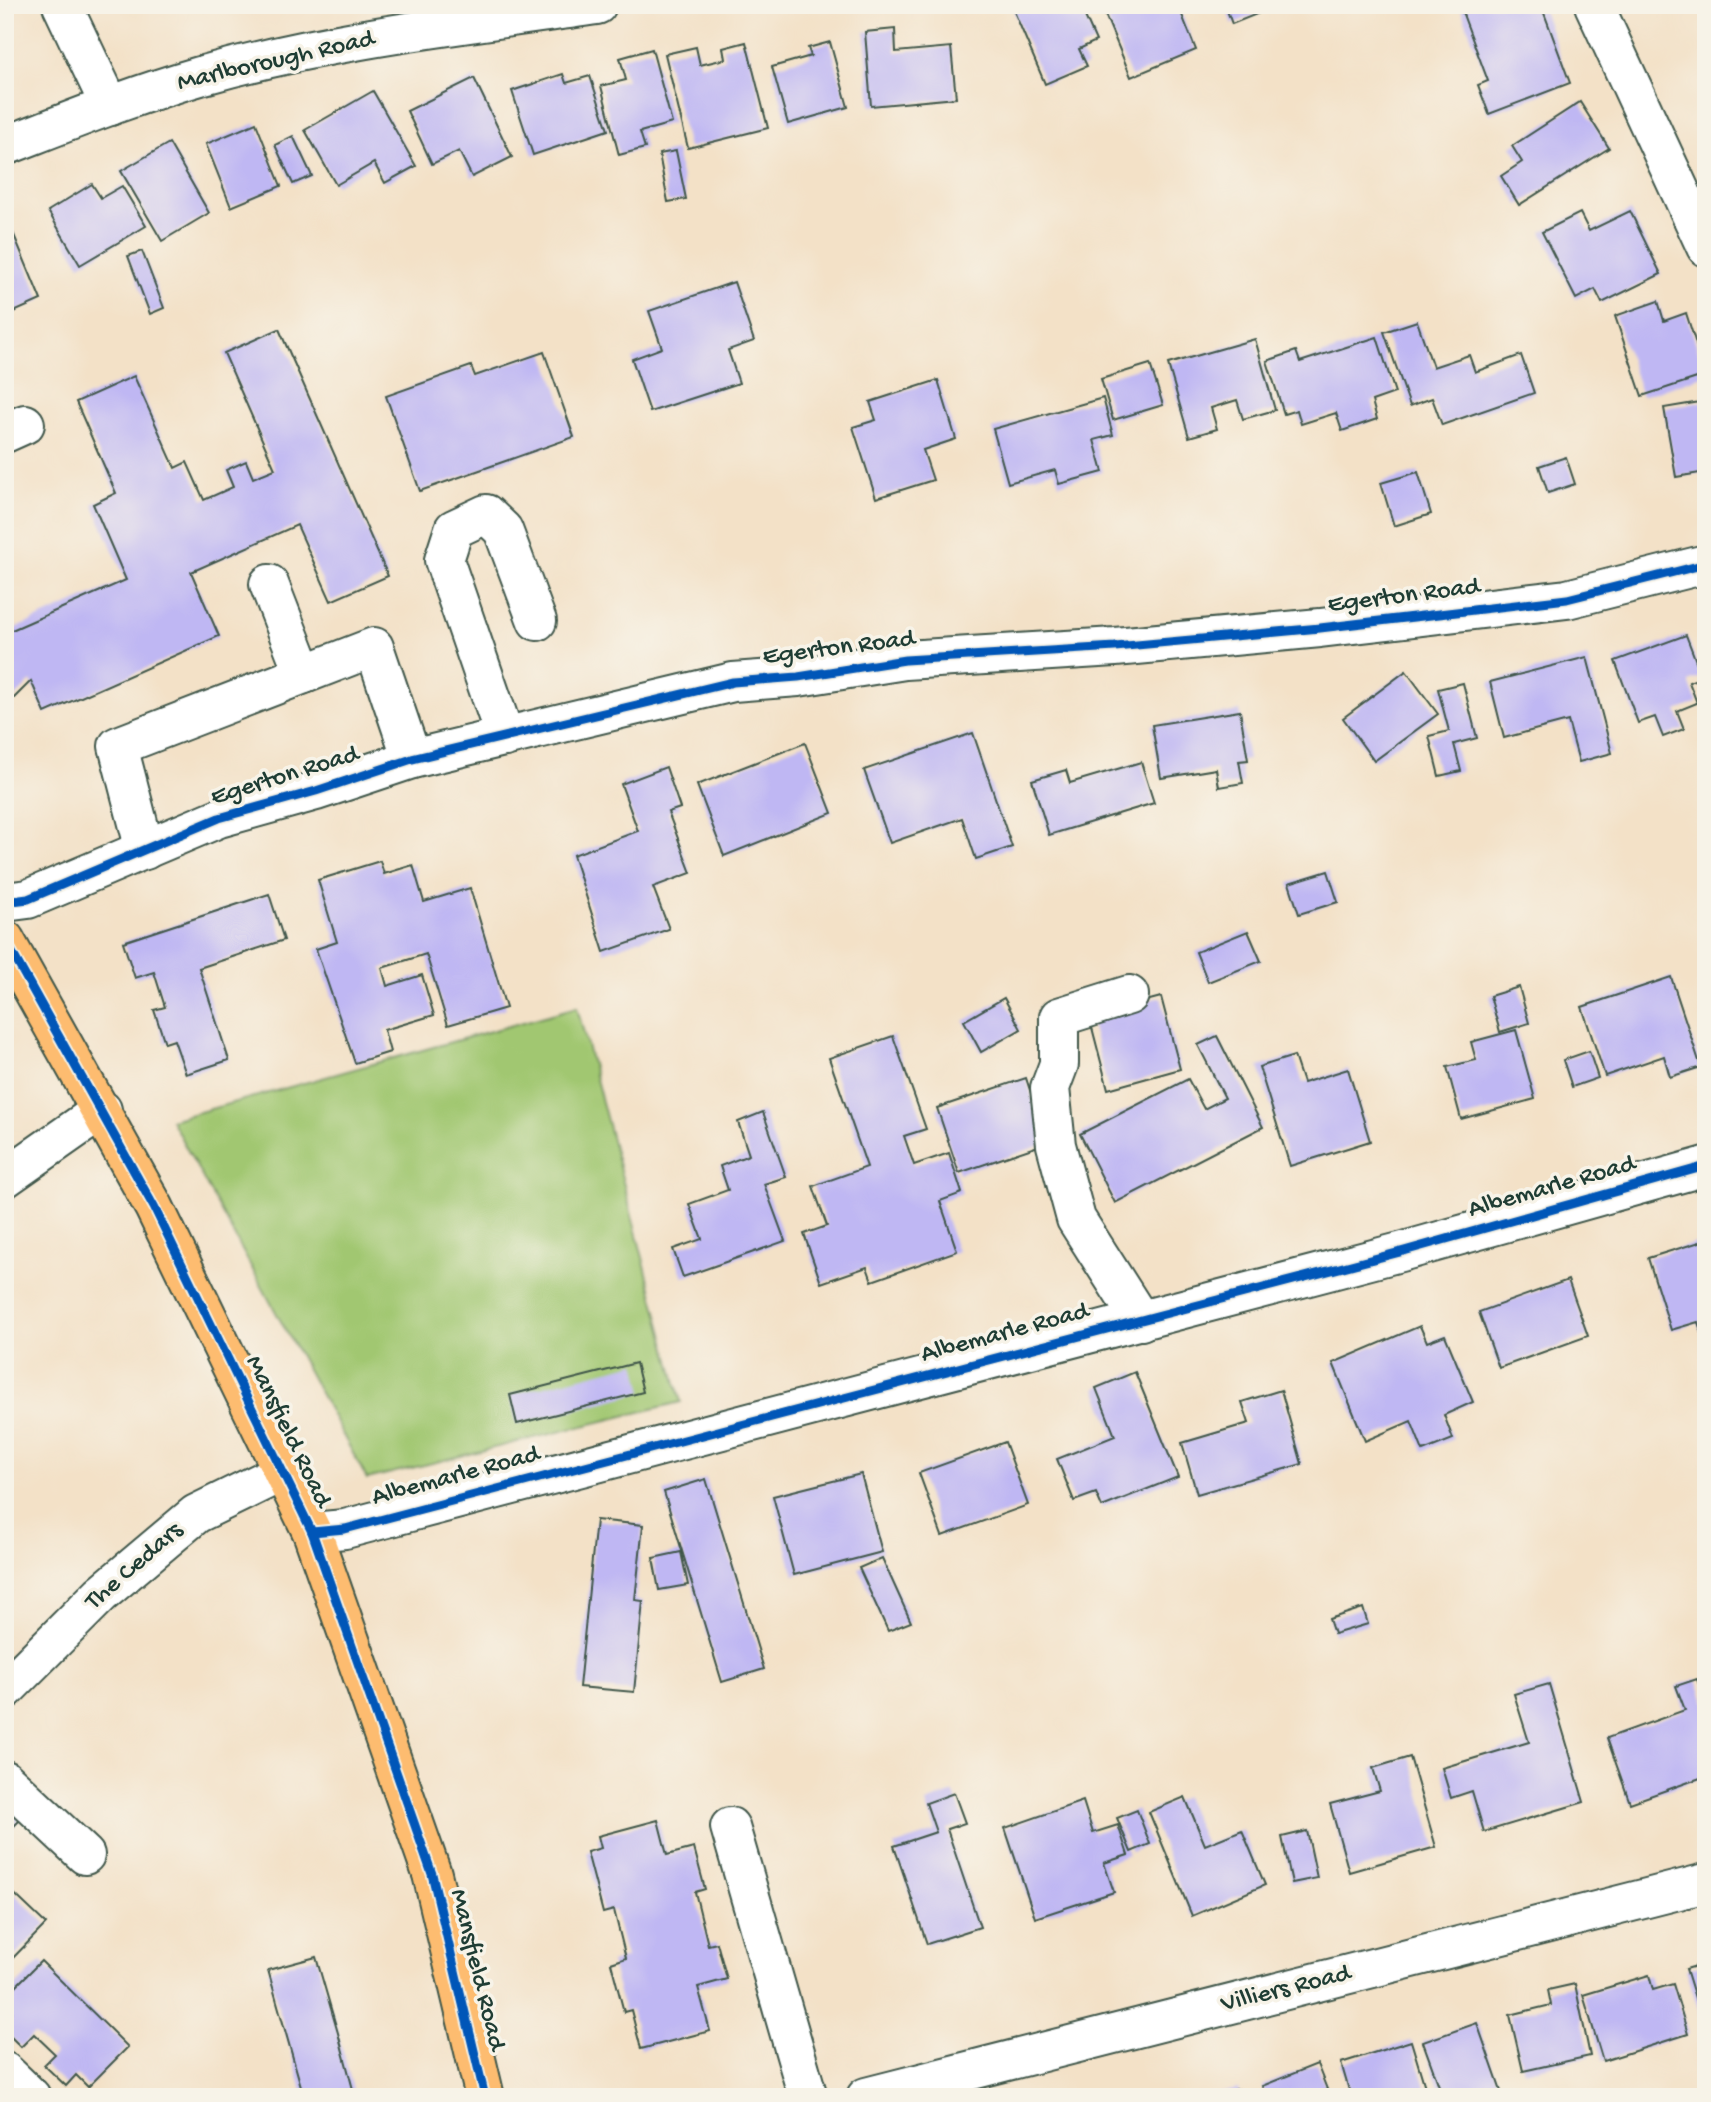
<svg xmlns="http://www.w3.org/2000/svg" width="1711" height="2102" viewBox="0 0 1711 2102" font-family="'Gochi Hand',sans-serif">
<rect width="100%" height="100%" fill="#f7f3e8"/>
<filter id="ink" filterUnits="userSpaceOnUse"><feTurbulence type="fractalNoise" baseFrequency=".0143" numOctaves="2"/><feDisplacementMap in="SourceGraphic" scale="14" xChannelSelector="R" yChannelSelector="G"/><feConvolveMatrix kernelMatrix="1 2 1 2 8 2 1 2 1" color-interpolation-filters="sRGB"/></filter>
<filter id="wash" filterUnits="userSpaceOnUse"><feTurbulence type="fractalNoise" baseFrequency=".00686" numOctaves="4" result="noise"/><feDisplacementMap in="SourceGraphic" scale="28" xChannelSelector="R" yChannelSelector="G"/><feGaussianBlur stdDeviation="1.57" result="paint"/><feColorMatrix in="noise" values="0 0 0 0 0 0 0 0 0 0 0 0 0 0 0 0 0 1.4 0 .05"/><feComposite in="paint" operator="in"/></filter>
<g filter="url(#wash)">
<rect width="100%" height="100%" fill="#f3e1c7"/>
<path fill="#a1c771" stroke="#608252" stroke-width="2" d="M577 1007 681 1402 367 1479 171 1120Z"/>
<g id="blocks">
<g fill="#bfb7f3">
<path d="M1023 5H1080L1096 41 1079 49 1087 66 1045 84 1013 9Z"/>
<path d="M1101 5H1178L1196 50 1131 77Z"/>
<path d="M1225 5H1266L1267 10 1232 24Z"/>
<path d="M1469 5H1541L1570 83 1489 114 1478 85 1488 81 1461 9Z"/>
<path d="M895 29 896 52 951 47 956 98 871 106 865 32Z"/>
<path d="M746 42 768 128 688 148 665 54 696 47 700 65 725 59 723 48Z"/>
<path d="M830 42 848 107 788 124 772 67 811 56 808 48Z"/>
<path d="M652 49 672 123 640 132 645 148 619 155 601 86 626 80 620 58Z"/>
<path d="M563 74 566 83 590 76 608 130 533 155 512 91Z"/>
<path d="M474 78 512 157 472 177 459 151 432 164 407 111Z"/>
<path d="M373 91 416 166 385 183 374 163 336 185 305 130Z"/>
<path d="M1580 102 1609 148 1519 205 1501 176 1522 162 1512 146Z"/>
<path d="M256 123 281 186 231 207 206 144Z"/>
<path d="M293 136 312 176 293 184 275 145Z"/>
<path d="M169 143 209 213 162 241 121 171Z"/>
<path d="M676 151 686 199 668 202 659 154Z"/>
<path d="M92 184 101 198 122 186 146 226 80 265 48 211Z"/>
<path d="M1630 211 1661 274 1602 303 1595 289 1576 299 1542 232 1580 213 1589 231Z"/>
<path d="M9 223 41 300 5 316V225Z"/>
<path d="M142 251 164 308 150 314 128 256Z"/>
<path d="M734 282 754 341 728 350 739 383 650 412 632 359 662 348 649 311Z"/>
<path d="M1658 301 1664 321 1686 313 1706 375 1642 396 1615 316Z"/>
<path d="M1417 321 1433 367 1469 355 1475 372 1521 355 1534 393 1442 425 1432 398 1410 406 1384 332Z"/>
<path d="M279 329 388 576 331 601 297 525 191 572 219 636 45 713 31 681 5 707V633L126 580 93 504 116 493 76 402 134 376 175 468 187 462 204 500 233 487 226 470 246 461 253 478 275 469 224 353Z"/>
<path d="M1377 337 1395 393 1372 401 1377 419 1342 431 1336 413 1301 424 1297 410 1284 414 1267 361 1296 351 1300 362Z"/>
<path d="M1255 339 1275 410 1243 419 1237 400 1211 408 1217 429 1189 437 1168 364Z"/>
<path d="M544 352 574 437 420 491 386 396 471 366 475 376Z"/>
<path d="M1150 364 1163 405 1113 420 1101 379Z"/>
<path d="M938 380 956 439 923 450 933 480 876 498 853 427 876 420 870 402Z"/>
<path d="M1103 398 1113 435 1094 440 1103 472 1059 484 1055 470 1008 483 993 429Z"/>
<path d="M1706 401V472L1676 477 1664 408Z"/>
<path d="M1566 457 1575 484 1548 493 1539 466Z"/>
<path d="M1418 472 1431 514 1394 526 1381 483Z"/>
<path d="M1686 635 1702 677 1689 682 1697 703 1677 711 1684 729 1663 737 1655 717 1638 723 1615 661Z"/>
<path d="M1587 657 1612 753 1579 762 1568 721 1504 738 1490 682Z"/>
<path d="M1406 671 1438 714 1374 761 1343 718Z"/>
<path d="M1463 683 1477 738 1454 744 1461 771 1439 776 1429 736 1449 731 1438 689Z"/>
<path d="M1240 711 1248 760 1239 761 1243 783 1219 787 1216 769 1161 778 1152 725Z"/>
<path d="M973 733 1012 847 976 859 962 818 890 843 864 770Z"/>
<path d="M805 743 832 813 724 856 697 785Z"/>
<path d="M1141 762 1154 803 1049 835 1032 780 1066 770 1070 783Z"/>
<path d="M666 767 680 808 668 812 691 873 653 887 669 929 604 952 573 855 638 831 621 784Z"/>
<path d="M380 861 384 874 413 865 424 902 470 888 506 1008 448 1025 426 954 382 968 387 986 422 975 434 1015 384 1030 390 1052 355 1063 316 949 337 942 318 880Z"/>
<path d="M1328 871 1338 902 1299 914 1289 883Z"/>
<path d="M269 894 284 940 199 968 229 1060 186 1074 174 1040 165 1043 154 1010 165 1007 154 972 135 978 123 942Z"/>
<path d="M1248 931 1261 961 1208 982 1196 952Z"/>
<path d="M1671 977 1701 1067 1670 1077 1664 1056 1605 1076 1582 1007Z"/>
<path d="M1519 987 1529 1023 1500 1032 1490 996Z"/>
<path d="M1161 997 1180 1069 1108 1089 1089 1016Z"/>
<path d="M1004 998 1021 1029 981 1052 964 1021Z"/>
<path d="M1516 1030 1535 1099 1461 1119 1447 1067 1476 1060 1471 1042Z"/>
<path d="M893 1036 926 1129 904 1136 914 1165 949 1153 962 1193 940 1201 957 1251 872 1281 867 1267 821 1283 804 1234 827 1226 813 1186 867 1167 829 1058Z"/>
<path d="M1217 1036 1263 1127 1115 1203 1080 1134 1188 1079 1204 1109 1225 1098 1198 1045Z"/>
<path d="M1589 1051 1598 1078 1572 1087 1563 1060Z"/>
<path d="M1294 1056 1303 1083 1348 1069 1370 1141 1290 1166 1259 1067Z"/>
<path d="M1026 1078 1047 1143 959 1173 937 1108Z"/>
<path d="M763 1112 786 1177 764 1184 785 1241 683 1277 673 1249 702 1239 689 1204 728 1190 720 1166 749 1155 738 1122Z"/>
<path d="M1706 1240V1336L1703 1337 1698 1322 1671 1330 1648 1258Z"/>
<path d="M1568 1280 1588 1336 1499 1368 1479 1312Z"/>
<path d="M1420 1326 1427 1342 1445 1335 1473 1402 1444 1415 1453 1439 1423 1451 1411 1421 1365 1441 1333 1363Z"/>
<path d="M636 1363 643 1392 517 1424 510 1395Z"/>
<path d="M1135 1372 1178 1477 1102 1507 1096 1493 1074 1501 1057 1459 1115 1436 1096 1388Z"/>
<path d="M1281 1390 1302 1464 1197 1494 1182 1443 1249 1423 1242 1402Z"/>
<path d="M1005 1442 1028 1505 942 1536 919 1473Z"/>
<path d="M861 1474 882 1552 794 1575 773 1496Z"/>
<path d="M706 1479 764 1669 722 1682 664 1492Z"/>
<path d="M596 1520 643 1525 635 1600 643 1601 634 1692 579 1687Z"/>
<path d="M681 1552 688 1585 659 1590 653 1558Z"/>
<path d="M882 1558 911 1622 888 1631 859 1568Z"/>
<path d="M1363 1608 1368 1624 1334 1634 1329 1619Z"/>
<path d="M1697 1679 1706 1703V1776L1630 1803 1607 1738 1685 1710 1676 1686Z"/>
<path d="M1549 1684 1584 1802 1484 1832 1472 1791 1451 1798 1442 1768 1529 1742 1514 1694Z"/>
<path d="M1410 1757 1436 1847 1349 1872 1330 1804 1380 1791 1373 1768Z"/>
<path d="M954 1793 965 1823 947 1829 980 1927 927 1944 894 1846 936 1832 926 1803Z"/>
<path d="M1185 1797 1205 1845 1242 1830 1265 1885 1192 1916 1149 1812Z"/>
<path d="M5 1799 23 1817 5 1835Z"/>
<path d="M1083 1801 1093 1833 1118 1825 1128 1855 1104 1863 1114 1892 1035 1918 1005 1828Z"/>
<path d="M1137 1810 1150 1844 1131 1852 1117 1818Z"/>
<path d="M658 1820 667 1855 694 1848 705 1889 695 1892 708 1945 717 1943 727 1979 698 1987 710 2031 641 2049 631 2010 624 2012 611 1963 626 1958 614 1910 603 1913 587 1852 601 1848 598 1836Z"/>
<path d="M1307 1831 1317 1878 1292 1883 1282 1837Z"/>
<path d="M5 1885 46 1924 5 1966Z"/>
<path d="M316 1957 338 2033 355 2097H304L268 1970Z"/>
<path d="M41 1961 128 2047 88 2087 76 2075 66 2086 44 2065 55 2054 34 2034 21 2047 5 2031V2020L12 2012 5 2005V1997Z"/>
<path d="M1706 1963V2030H1705L1686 1969Z"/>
<path d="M1649 1975 1653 1990 1673 1984 1688 2034 1603 2061 1583 1995Z"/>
<path d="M1575 1984 1590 2056 1523 2071 1510 2015 1551 2005 1548 1990Z"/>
<path d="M1477 2023 1503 2097H1443L1423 2042Z"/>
<path d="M1411 2041 1428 2097H1351L1341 2063Z"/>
<path d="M1317 2064 1330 2097H1266L1262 2086Z"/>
<path d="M1238 2089 1240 2097H1209V2096Z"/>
</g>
</g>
</g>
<g filter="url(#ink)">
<use href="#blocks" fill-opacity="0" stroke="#3f564a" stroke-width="2"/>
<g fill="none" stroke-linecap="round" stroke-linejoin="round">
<defs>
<g id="minor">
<path d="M62 5 110 106"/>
<path d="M1594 5 1706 247"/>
<path d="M5 146C70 121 134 95 200 76 329 39 465 24 597 5"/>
<path d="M5 433 25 424"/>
<path d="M269 584 304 674"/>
<path d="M505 737 444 560 454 529 486 514 503 530 537 621"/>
<path d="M145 850 118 746 374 647 412 759"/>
<path d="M5 902 28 899 219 818 316 791 412 759 733 682 798 677 905 660 1115 647 1320 628 1567 599 1706 564"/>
<path d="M1129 995 1059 1017V1064L1050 1088 1056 1145 1076 1219 1141 1321"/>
<path d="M5 1178 102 1110"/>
<path d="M312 1532 345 1529 1404 1251 1706 1166"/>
<path d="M5 1690 101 1594 196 1514 284 1471"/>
<path d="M5 1780 85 1855"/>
<path d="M730 1827 808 2097"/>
<path d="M5 2072 31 2097"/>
<path d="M866 2097 1706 1883"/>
</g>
<path id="highway" d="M5 940 154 1207 312 1532 432 1874 485 2097"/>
</defs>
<use href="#minor" stroke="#3f564a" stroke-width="42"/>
<use href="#highway" stroke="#3f564a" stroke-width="42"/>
<use href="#minor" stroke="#fff" stroke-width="38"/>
<use href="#highway" stroke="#fdbc6f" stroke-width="38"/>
<defs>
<g id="cycleway">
<path d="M5 902 28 899 219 818 316 791 412 759 733 682 798 677 905 660 1115 647 1320 628 1567 599 1706 564"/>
<path d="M5 940 154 1207 312 1532 432 1874 485 2097"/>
<path d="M312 1532 345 1529 1404 1251 1706 1166"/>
</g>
</defs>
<use href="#cycleway" stroke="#f7f3e8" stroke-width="13"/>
<use href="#cycleway" stroke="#0057b8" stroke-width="9"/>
</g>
</g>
<g text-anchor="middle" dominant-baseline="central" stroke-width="7" stroke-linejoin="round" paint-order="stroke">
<g font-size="26" fill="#1f3d34" stroke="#f7f3e8">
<text transform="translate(276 62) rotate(-13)">Marlborough Road</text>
<text transform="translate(1404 597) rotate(-7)">Egerton Road</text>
<text transform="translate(839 649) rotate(-7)">Egerton Road</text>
<text transform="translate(285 777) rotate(-17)">Egerton Road</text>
<text transform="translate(1552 1188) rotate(-16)">Albemarle Road</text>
<text transform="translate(1005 1334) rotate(-15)">Albemarle Road</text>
<text transform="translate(287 1432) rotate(64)">Mansfield Road</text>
<text transform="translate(456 1477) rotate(-15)">Albemarle Road</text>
<text transform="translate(135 1567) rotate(-41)">The Cedars</text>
<text transform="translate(476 1970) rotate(76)">Mansfield Road</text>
<text transform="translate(1286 1990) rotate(-14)">Villiers Road</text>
</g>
</g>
<rect width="1711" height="2102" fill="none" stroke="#f7f3e8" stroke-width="28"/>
</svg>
